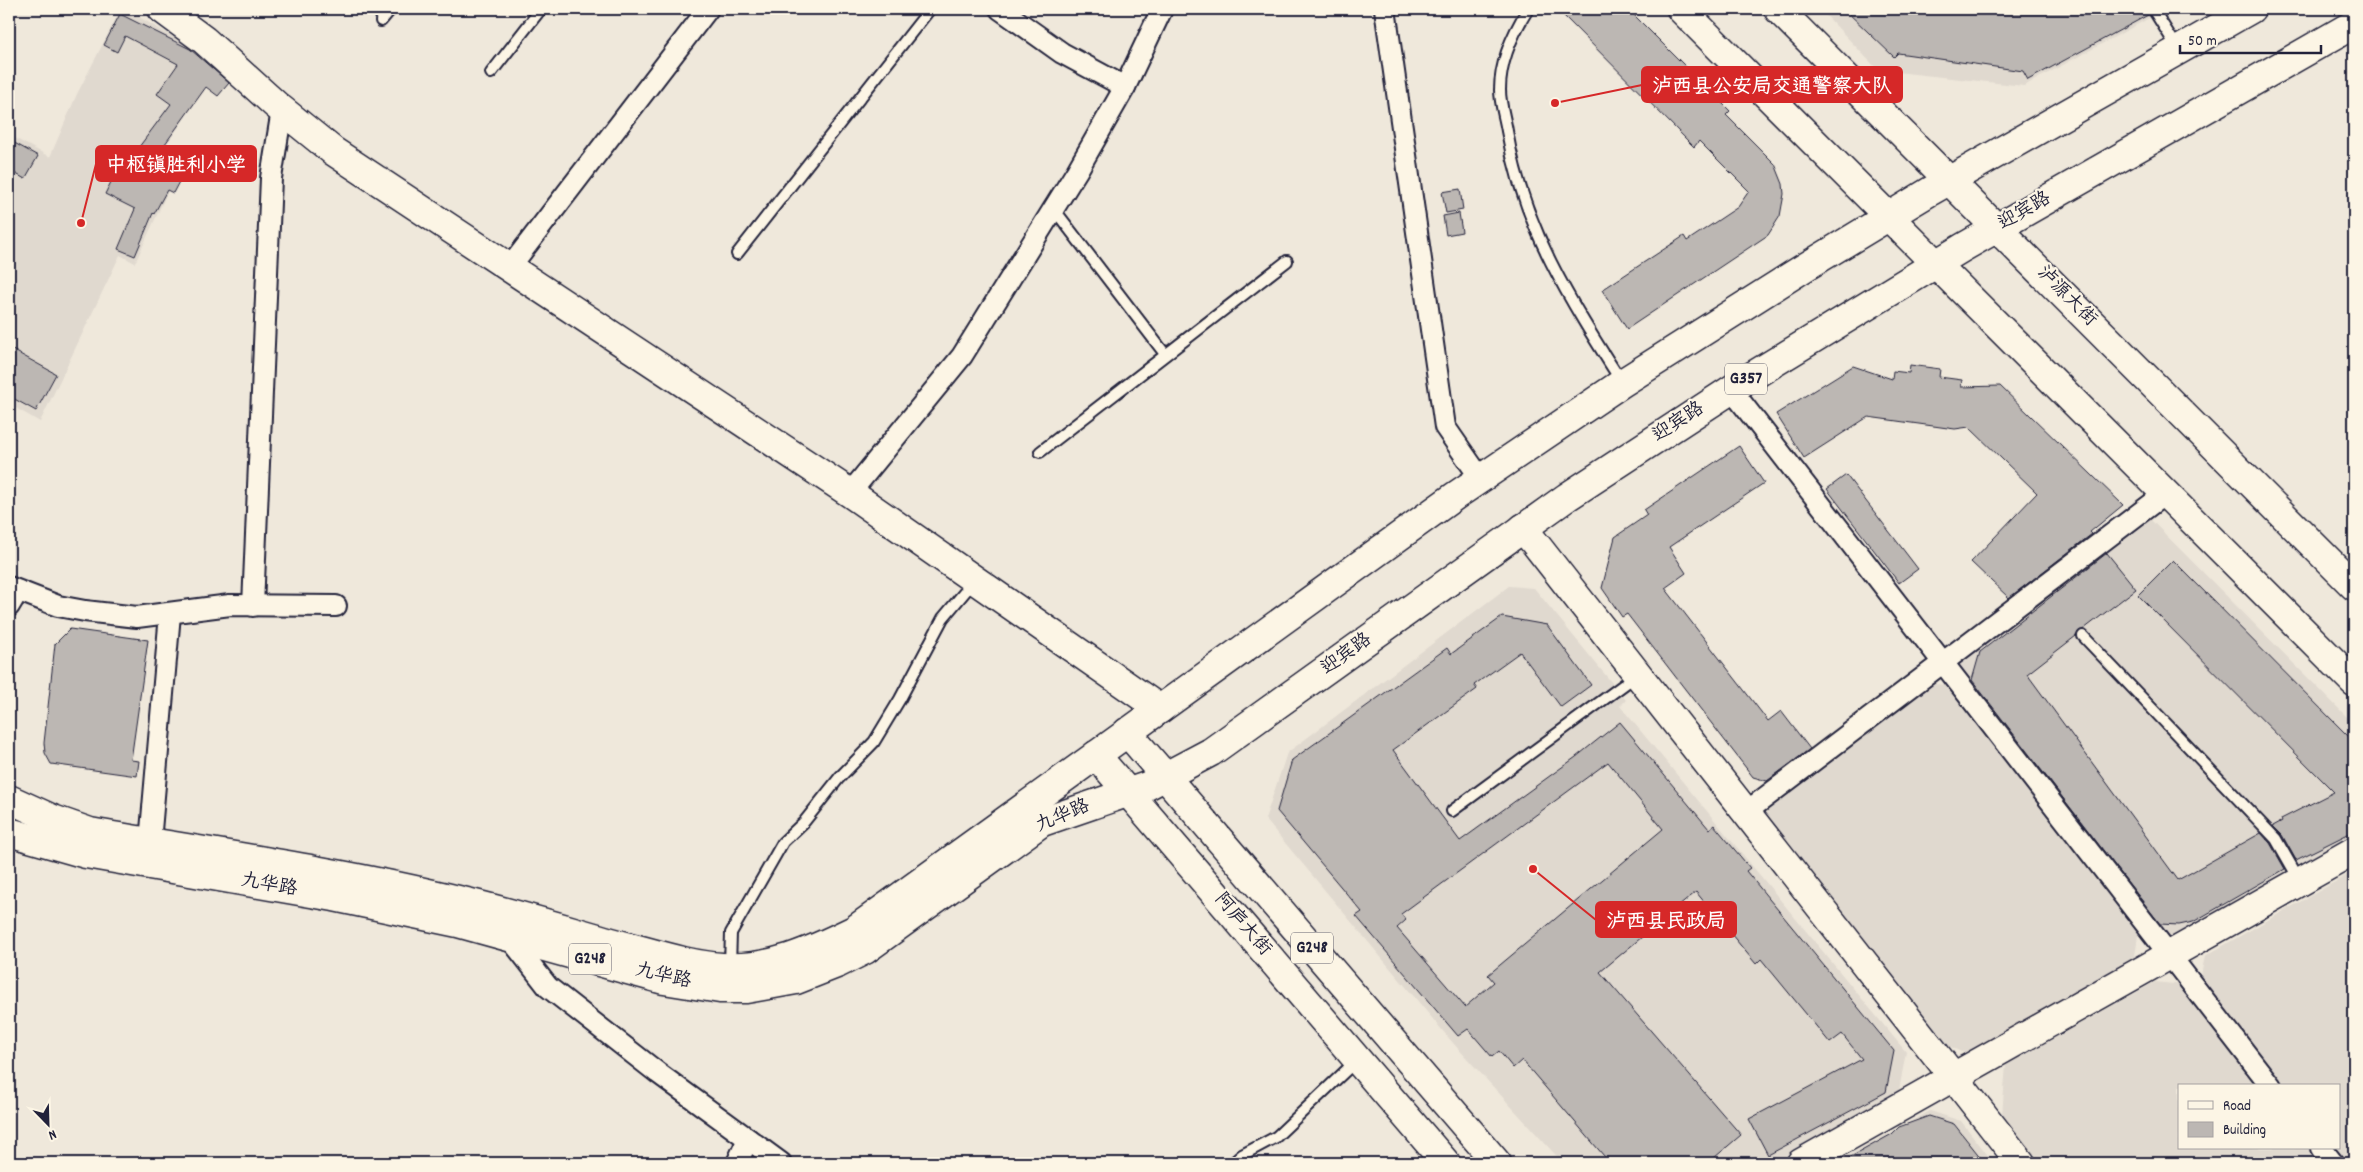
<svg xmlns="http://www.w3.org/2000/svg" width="2363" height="1172" viewBox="0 0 2363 1172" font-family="Dekko,'LXGW WenKai TC',sans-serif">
<rect width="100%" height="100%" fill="#efe8db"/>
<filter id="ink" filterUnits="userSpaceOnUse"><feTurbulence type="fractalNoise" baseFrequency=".02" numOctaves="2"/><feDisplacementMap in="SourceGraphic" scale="10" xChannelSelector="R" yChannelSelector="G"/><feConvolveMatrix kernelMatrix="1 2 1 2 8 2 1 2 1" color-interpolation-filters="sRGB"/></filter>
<g filter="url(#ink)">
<g fill="#e0d9cf">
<path d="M121 9H125L189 46 175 70 204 91 155 160 144 179 168 191 135 263 120 255 40 422 9 404V135L50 157 77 94Z"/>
<path d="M1820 9H2166L2024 86 1878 70Z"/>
<path d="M2148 517 2354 724V837L2167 941 1954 665Z"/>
<path d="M1509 586 1534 588 1626 700 1620 706 1906 1052 1898 1096 1775 1163H1563L1453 1043 1265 819 1287 753Z"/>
<path d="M1929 684 1953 685 2139 928 2135 956 1976 1051 1961 1052 1941 1042 1765 821 1766 805Z"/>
<path d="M2354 871V1158L2341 1155 2335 1148H2339V1086H2285L2200 980 2205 956Z"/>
<path d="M2155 982 2182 985 2262 1086H2179V1148H2312L2324 1163H2040L2002 1115 2006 1065Z"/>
<path d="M1930 1111 1961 1121 1994 1163H1834Z"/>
</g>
<g fill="#bcb7b3" stroke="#22223b" fill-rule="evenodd">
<path d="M1557 9H1628L1730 111 1726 115 1775 164 1783 184 1784 194 1780 216 1768 235 1627 329 1602 290 1684 236 1687 241 1738 207 1749 191 1699 141 1694 147Z"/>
<path d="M1844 9H2146L2148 15 2028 80 2023 71 1898 53 1894 57Z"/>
<path d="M120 14 190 49 229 83 218 96 206 87 152 162 182 176 173 193 167 190 154 214 153 213 135 256 118 249 135 209 105 194 122 160 127 163 171 104 157 94 178 64 125 36 117 52 104 45Z"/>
<path d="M9 140 38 156 25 179 9 170Z"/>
<path d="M1460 189 1463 210 1446 213 1442 192Z"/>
<path d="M1459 213 1462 232 1446 235 1443 216Z"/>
<path d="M9 348 56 374 36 411 9 396Z"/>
<path d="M1910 365 1940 369 1939 377 1962 380 1961 387 2000 386 2123 505 2090 532 2092 534 2009 598 1971 562 2037 493 1969 427 1955 429 1868 417 1804 458 1776 414 1853 366 1892 379 1893 371 1909 373Z"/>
<path d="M1739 446 1764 483 1669 547 1686 573 1665 588 1768 721 1781 711 1810 749 1767 781 1753 777 1627 614 1622 617 1602 588 1615 537 1647 515 1644 510Z"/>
<path d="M1846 475 1918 569 1899 583 1827 489Z"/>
<path d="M2107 553 2136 589 2084 629 2079 631 2076 636 2027 674 2178 880 2261 833 2270 843 2285 869 2193 922 2179 925 2160 924 1972 680 1980 652Z"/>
<path d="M2173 560 2354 742V831L2296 860 2282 835 2273 826 2282 821 2281 819 2334 792 2138 595Z"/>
<path d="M1502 617 1547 625 1591 685 1561 707 1520 652 1474 685 1477 689 1393 750 1460 841 1576 757 1620 722 1709 829 1714 825 1750 868 1746 871 1894 1051 1886 1092 1768 1155 1749 1119 1862 1059 1842 1034 1830 1043 1761 959 1756 964 1696 892 1600 972 1741 1135 1708 1163H1610L1522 1060 1513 1068 1499 1051 1492 1057 1468 1029 1458 1036 1356 916 1362 912 1277 811 1292 760 1447 648 1451 654ZM1608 762 1663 829 1488 975 1494 982 1465 1007 1397 928 1406 920 1401 914Z"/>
<path d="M70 629 148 640 131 760 139 761 137 776 51 764 45 753 44 743 55 644Z"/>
<path d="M1929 1116 1954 1124 1985 1163H1840L1892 1134 1899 1127Z"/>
</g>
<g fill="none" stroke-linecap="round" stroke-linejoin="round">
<defs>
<g id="lane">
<path d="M1528 9C1513 33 1500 61 1500 90 1500 104 1505 118 1507 131 1523 227 1570 301 1621 381"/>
<path d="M2153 9 2178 49"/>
<path d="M381 21 391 9"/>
<path d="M491 73 541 9"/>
<path d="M1054 209 1165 354"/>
<path d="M737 254 930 9"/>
<path d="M1040 452 1287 261"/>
<path d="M2083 636 2276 839 2300 881"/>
<path d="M1452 811 1637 675"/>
<path d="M730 965 731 933 783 842 804 822 839 778 874 742 900 699 943 618 974 581"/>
<path d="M1233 1163 1242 1155 1276 1137 1357 1060"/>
</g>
<g id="street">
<path d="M1000 9 1062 53 1125 87"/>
<path d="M1385 9 1445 427 1481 479"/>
<path d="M510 267 708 9"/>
<path d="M1731 389 2271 1086"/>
<path d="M850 493 962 356 1077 171 1125 87 1162 9"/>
<path d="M9 587 58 606 85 611 137 617 230 605 336 606"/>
<path d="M9 606 18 591"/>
<path d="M253 606 271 178 282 110"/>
<path d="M1746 812 2166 493"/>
<path d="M150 842 170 614"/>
<path d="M509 937 548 987 658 1073 781 1163"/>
<path d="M2321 1148 2333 1163"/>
<path d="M737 1163 748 1139"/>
</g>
<g id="secondary">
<path d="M162 9 204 40 276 105 333 151 850 493 1160 709"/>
<path d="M1681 9 2354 682"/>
<path d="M1778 9 2354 586"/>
<path d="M1523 528 2021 1163"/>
<path d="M1801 1163 2354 851"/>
</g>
<g id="highway">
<path d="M1127 732 1497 1163"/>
<path d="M1096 755 1446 1163"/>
<path d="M9 799 53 819 90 832C214 853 340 871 463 901 518 914 572 931 626 946 657 954 690 965 722 967 771 970 811 951 854 930L1455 496 1622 383 1807 266 1929 192 2251 9"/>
<path d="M9 832 86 854 334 897 458 923 664 980 720 989H746L796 980 839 963 865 950 1042 822 1147 786 1211 752 1567 497 1749 378 1962 248 2354 24"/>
</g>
</defs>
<use href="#lane" stroke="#22223b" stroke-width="14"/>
<use href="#street" stroke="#22223b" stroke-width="24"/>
<use href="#secondary" stroke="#22223b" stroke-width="31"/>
<use href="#highway" stroke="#22223b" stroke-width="31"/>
<use href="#lane" stroke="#fcf5e5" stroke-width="10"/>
<use href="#street" stroke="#fcf5e5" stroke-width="20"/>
<use href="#secondary" stroke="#fcf5e5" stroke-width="28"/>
<use href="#highway" stroke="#fcf5e5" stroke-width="28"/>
</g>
</g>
<g text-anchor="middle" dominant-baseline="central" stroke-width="4.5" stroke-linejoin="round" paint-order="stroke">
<g fill="#fcf5e5" stroke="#63616e" stroke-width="1">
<rect x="1725" y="363.5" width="42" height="31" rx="4"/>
<rect x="1291" y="932.5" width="42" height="31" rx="4"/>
<rect x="569" y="943.5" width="42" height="31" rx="4"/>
</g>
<g font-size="18" font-weight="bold" fill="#22223b">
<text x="1746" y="379">G357</text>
<text x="1312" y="948">G248</text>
<text x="590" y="959">G248</text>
</g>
<g font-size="19" fill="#22223b" stroke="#fcf5e5">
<text transform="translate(2025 212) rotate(-30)">迎宾路</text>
<text transform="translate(2066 297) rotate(45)">泸源大街</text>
<text transform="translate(1679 423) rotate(-33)">迎宾路</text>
<text transform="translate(1347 655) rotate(-36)">迎宾路</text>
<text transform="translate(1063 817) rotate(-23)">九华路</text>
<text transform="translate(269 886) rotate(10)">九华路</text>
<text transform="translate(1242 925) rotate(49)">阿庐大街</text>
<text transform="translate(663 977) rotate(13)">九华路</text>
</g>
</g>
<path fill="none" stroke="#d62828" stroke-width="2" d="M1555 103L1642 85M81 223L96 164M1533 869L1596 920"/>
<g fill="#d62828" stroke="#fcf5e5" stroke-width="2">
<circle cx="1555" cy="103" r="5"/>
<circle cx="81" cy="223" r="5"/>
<circle cx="1533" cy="869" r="5"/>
</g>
<g fill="#d62828" stroke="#d62828" stroke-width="2">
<rect x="1642" y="67" width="260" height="35" rx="5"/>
<rect x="96" y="146" width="160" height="35" rx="5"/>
<rect x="1596" y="902" width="140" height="35" rx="5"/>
</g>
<g font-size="20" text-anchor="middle" font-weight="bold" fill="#fff">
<text x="1772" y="92">泸西县公安局交通警察大队</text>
<text x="176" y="171">中枢镇胜利小学</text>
<text x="1666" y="927">泸西县民政局</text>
</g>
<rect width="2363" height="1172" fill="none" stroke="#fcf5e5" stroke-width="30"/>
<rect x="15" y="15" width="2333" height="1142" fill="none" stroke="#22223b" stroke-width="2" filter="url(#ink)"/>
<rect x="2178" y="1084" width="162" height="65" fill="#fcf5e5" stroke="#a5a1a1"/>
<rect x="2188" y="1101" width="25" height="8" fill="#fcf5e5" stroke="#a5a1a1"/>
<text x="2223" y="1110" font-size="15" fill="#22223b">Road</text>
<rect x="2188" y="1122" width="25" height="15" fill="#bcb7b3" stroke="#a5a1a1"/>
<text x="2223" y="1134" font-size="15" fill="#22223b">Building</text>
<g transform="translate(48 1124) rotate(157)" stroke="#fcf5e5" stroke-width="4" paint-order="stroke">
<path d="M0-4L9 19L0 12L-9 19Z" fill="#22223b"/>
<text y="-8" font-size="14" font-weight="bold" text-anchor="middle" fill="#22223b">N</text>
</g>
<path d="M2180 45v8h141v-8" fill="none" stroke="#22223b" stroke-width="2.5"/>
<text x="2188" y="45" font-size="15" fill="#22223b" stroke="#fcf5e5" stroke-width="4" paint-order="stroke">50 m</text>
</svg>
